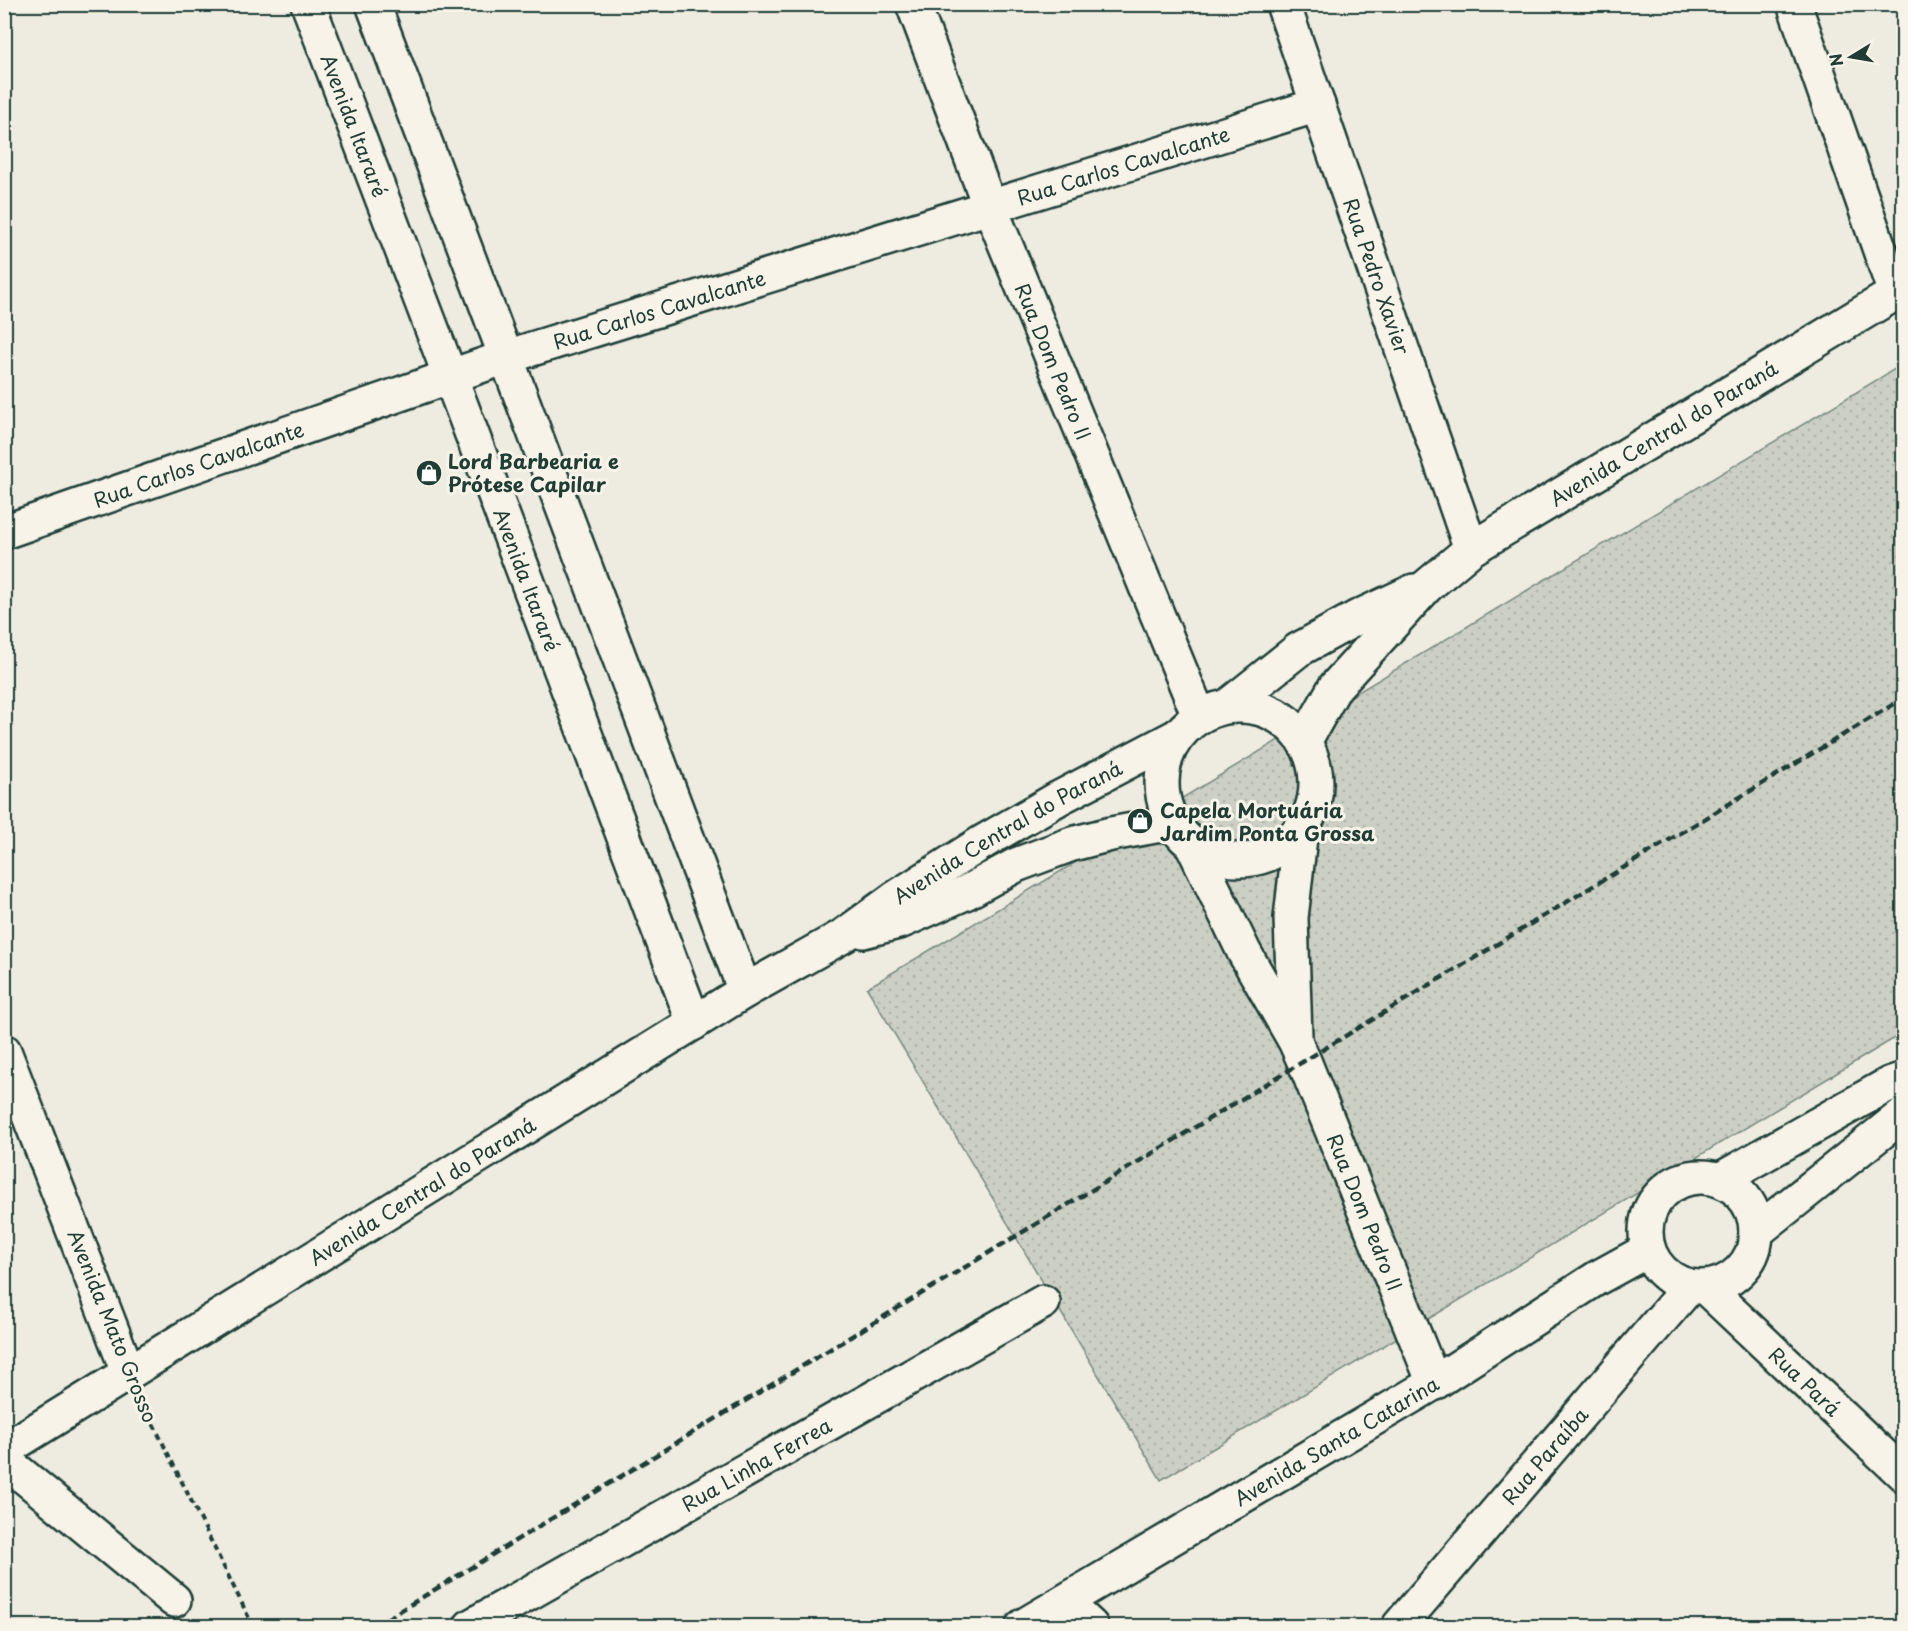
<svg xmlns="http://www.w3.org/2000/svg" width="1908" height="1631" viewBox="0 0 1908 1631" font-family="'Playpen Sans',sans-serif">
<defs>
<pattern id="green-dots" width="8" height="8" patternUnits="userSpaceOnUse" patternTransform="scale(1.5)"><rect width="8" height="8" fill="#cccfc4"/><path d="M2 2h.1M6 6h.1" fill="none" stroke="#afb3a9" stroke-width="1.8" stroke-linecap="round"/></pattern>
</defs>
<rect width="100%" height="100%" fill="#eeece1"/>
<filter id="ink" filterUnits="userSpaceOnUse"><feTurbulence type="fractalNoise" baseFrequency=".0167" numOctaves="2"/><feDisplacementMap in="SourceGraphic" scale="12" xChannelSelector="R" yChannelSelector="G"/><feConvolveMatrix kernelMatrix="1 2 1 2 8 2 1 2 1" color-interpolation-filters="sRGB"/></filter>
<g filter="url(#ink)">
<path fill="url(#green-dots)" stroke="#76867c" stroke-width="1.5" d="M1903 364V1033L1161 1480 867 988Z"/>
<g fill="none" stroke-linecap="round" stroke-linejoin="round">
<defs>
<g id="minor">
<path id="s1" d="M308 4 450 376 694 1023"/>
<path d="M373 4 745 991"/>
<path id="s2" d="M913 4 990 207 1199 716"/>
<path id="s3" d="M1283 4 1471 549"/>
<path d="M1794 4 1895 293"/>
<path id="s4" d="M4 532 506 357 1318 105"/>
<path d="M1229 705 1298 650 1358 617 1414 591"/>
<circle cx="1239" cy="783" r="77"/>
<path id="s5" d="M1304 742 1335 687 1427 586 1471 549 1904 288"/>
<path id="s6" d="M1193 846 1244 952 1295 1041 1304 1061 1434 1383"/>
<path d="M863 931 902 921 965 893 1016 865 1072 844 1111 834 1172 823"/>
<path d="M1295 1036 1291 918 1301 828"/>
<path d="M4 1051 128 1372"/>
<circle cx="1701" cy="1232" r="55"/>
<path d="M1721 1179 1889 1084 1904 1079"/>
<path d="M1756 1232 1904 1114"/>
<path id="s7" d="M1706 1288 1904 1475"/>
<path id="s8" d="M4 1450 745 991 843 936 894 899 983 842 1059 798 1175 737"/>
<path d="M4 1460 174 1600"/>
<path d="M1065 1602 1091 1626"/>
<path id="s9" d="M471 1626 1043 1302"/>
<path id="s10" d="M1023 1626 1434 1383 1597 1278 1648 1250"/>
<path id="s11" d="M1399 1626 1689 1287"/>
</g>
</defs>
<use href="#minor" stroke="#1f3d34" stroke-width="38"/>
<path stroke="#1f3d34" stroke-width="4" stroke-dasharray="6 4.5" stroke-linecap="butt" d="M144 1405 253 1626"/>
<use href="#minor" stroke="#f7f3e8" stroke-width="33"/>
<path stroke="#1f3d34" stroke-width="4.5" stroke-dasharray="9 4.5" stroke-linecap="butt" d="M375 1626 1304 1061 1904 698"/>
</g>
</g>
<defs>
<symbol id="shop-disc" viewBox="-11 -11 22 22"><circle r="9.5" fill="#1f3d34" stroke="#f7f3e8"/><path d="M-5-2.5h2.3a2.7 3.5 0 0 1 5.4 0H5L5.5 6h-11ZM-1.5-2.5h3a1.5 2.3 0 0 0-3 0Z" fill="#fff"/></symbol>
</defs>
<g fill-rule="evenodd">
<use href="#shop-disc" x="414" y="458" width="30" height="30"/>
<use href="#shop-disc" x="1125" y="806" width="30" height="30"/>
</g>
<g text-anchor="middle" dominant-baseline="central" stroke-width="6" stroke-linejoin="round" paint-order="stroke">
<g font-size="20" fill="#1f3d34" stroke="#f7f3e8">
<text stroke="none"><textPath href="#s1" startOffset="130">Avenida Itararé</textPath></text>
<text stroke="none"><textPath href="#s4" startOffset="1178">Rua Carlos Cavalcante</textPath></text>
<text stroke="none"><textPath href="#s3" startOffset="288">Rua Pedro Xavier</textPath></text>
<text stroke="none"><textPath href="#s4" startOffset="692">Rua Carlos Cavalcante</textPath></text>
<text stroke="none"><textPath href="#s2" startOffset="384">Rua Dom Pedro II</textPath></text>
<text stroke="none"><textPath href="#s5" startOffset="482">Avenida Central do Paraná</textPath></text>
<text stroke="none"><textPath href="#s4" startOffset="206">Rua Carlos Cavalcante</textPath></text>
<text stroke="none"><textPath href="#s1" startOffset="616">Avenida Itararé</textPath></text>
<text stroke="none"><textPath href="#s8" startOffset="1179">Avenida Central do Paraná</textPath></text>
<text stroke="none"><textPath href="#s8" startOffset="492">Avenida Central do Paraná</textPath></text>
<text stroke="none"><textPath href="#s6" startOffset="405">Rua Dom Pedro II</textPath></text>
<text transform="translate(113 1326) rotate(68)">Avenida Mato Grosso</text>
<text stroke="none"><textPath href="#s7" startOffset="136">Rua Pará</textPath></text>
<text stroke="none"><textPath href="#s10" startOffset="364">Avenida Santa Catarina</textPath></text>
<text stroke="none"><textPath href="#s11" startOffset="224">Rua Paraíba</textPath></text>
<text stroke="none"><textPath href="#s9" startOffset="328">Rua Linha Ferrea</textPath></text>
</g>
<g font-size="20" font-weight="bold" fill="#1f3d34" stroke="#f7f3e8" text-anchor="start">
<text x="448" y="461">Lord Barbearia e<tspan x="448" dy="23">Prótese Capilar</tspan></text>
<text x="1160" y="810">Capela Mortuária<tspan x="1160" dy="23">Jardim Ponta Grossa</tspan></text>
</g>
</g>
<rect width="1908" height="1631" fill="none" stroke="#f7f3e8" stroke-width="24"/>
<rect x="12" y="12" width="1884" height="1607" fill="none" stroke="#1f3d34" stroke-width="2" filter="url(#ink)"/>
<g transform="translate(1851 57) rotate(259)" stroke="#f7f3e8" stroke-width="4.5" paint-order="stroke">
<path d="M0-4.5L10 22L0 15L-10 22Z" fill="#1f3d34"/>
<text y="-9" font-size="16" font-weight="bold" text-anchor="middle" fill="#1f3d34">N</text>
</g>
</svg>
